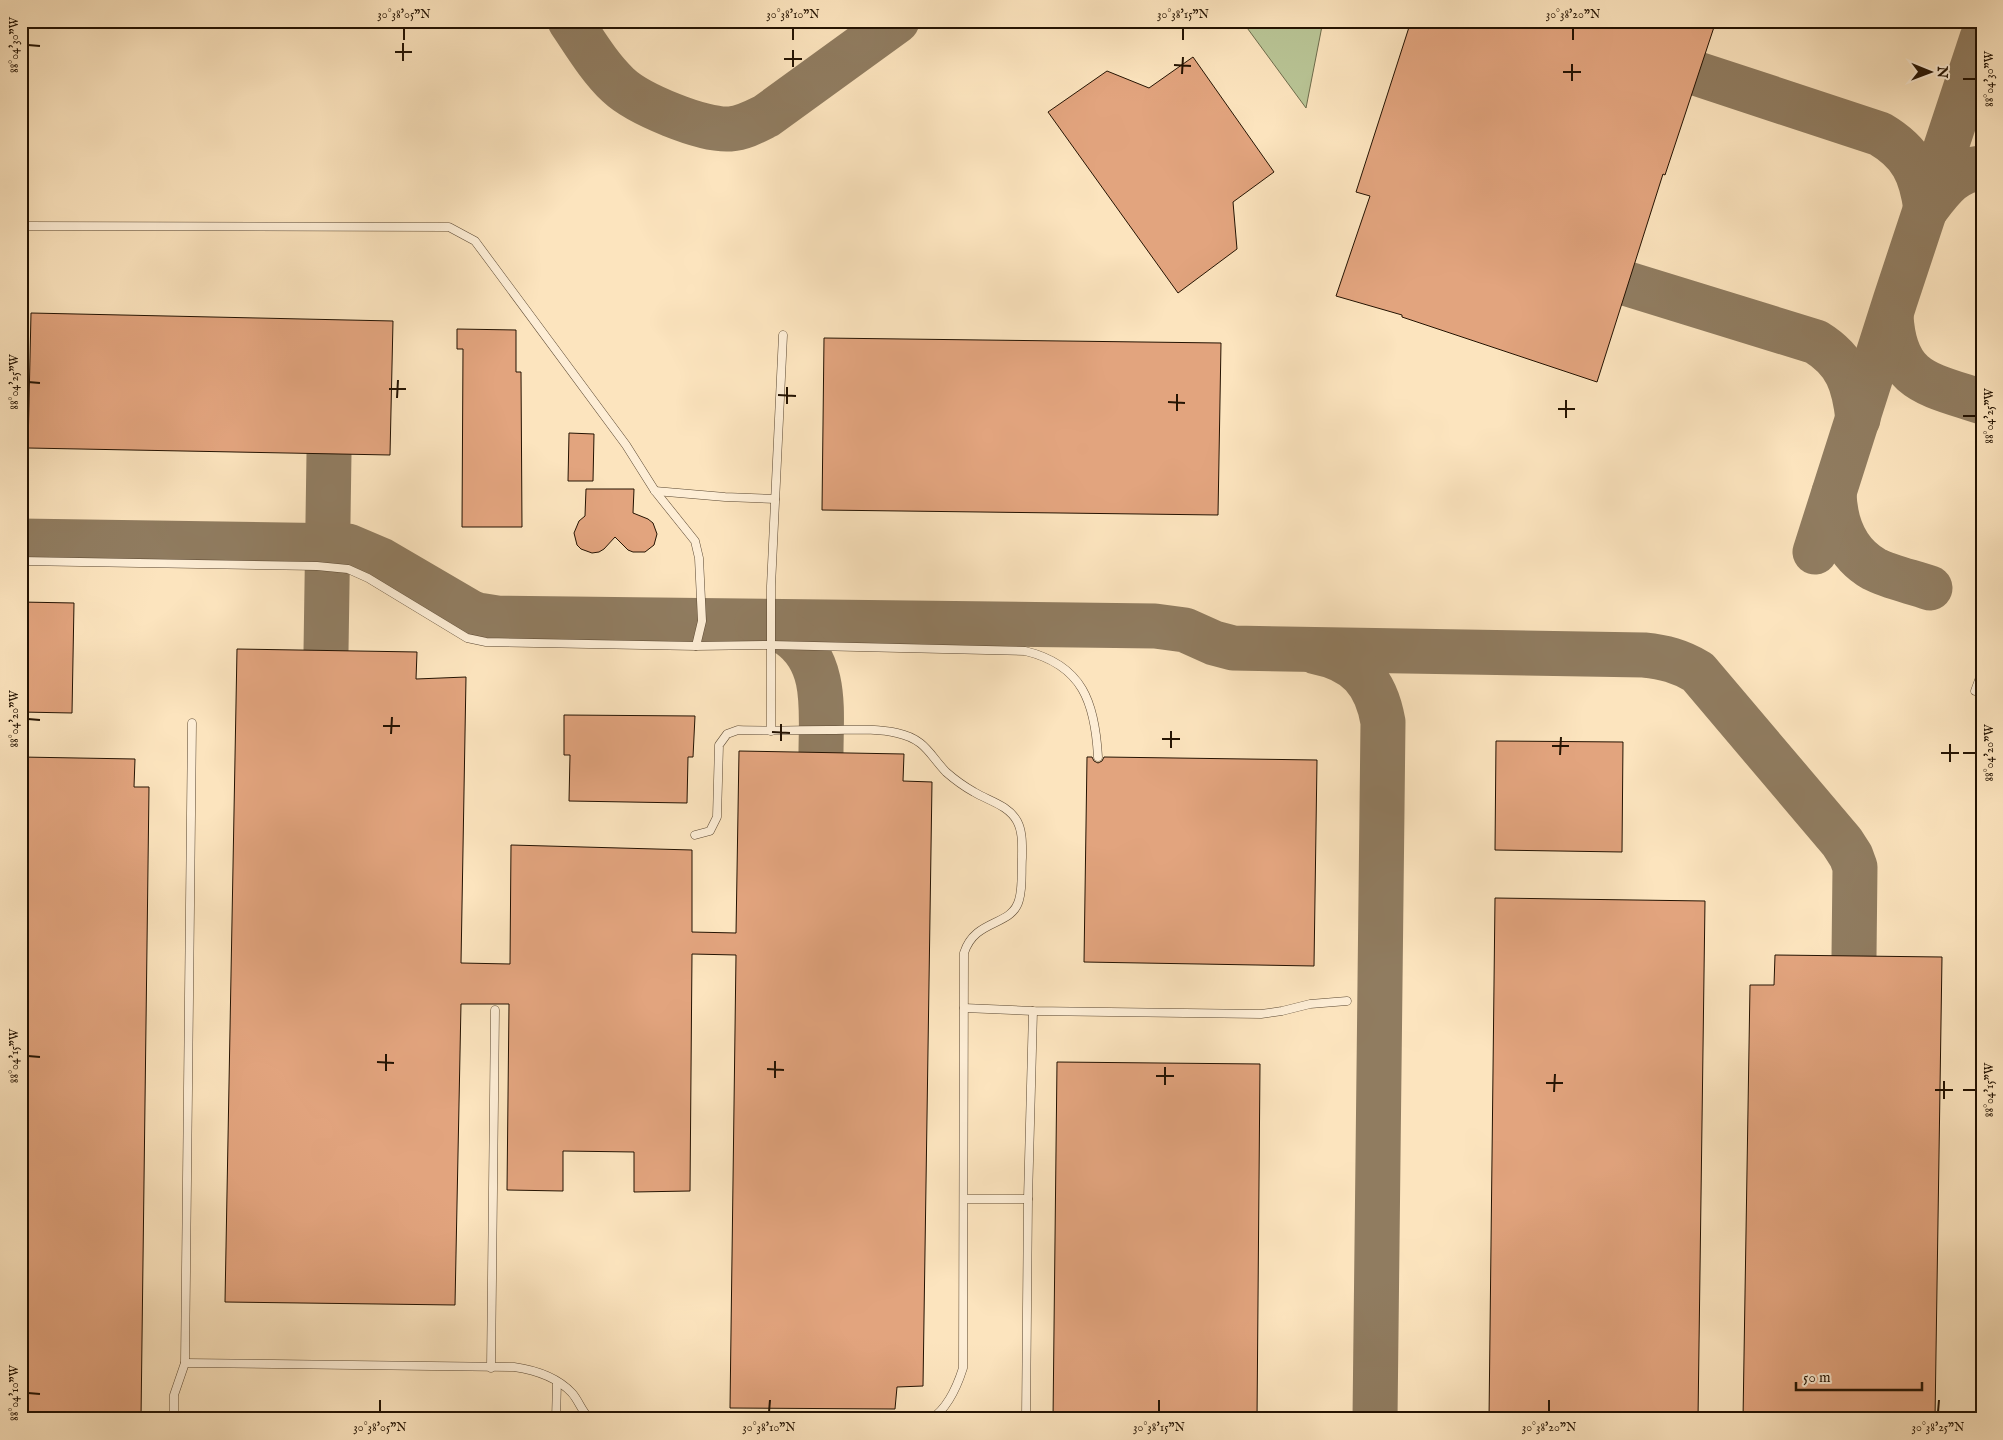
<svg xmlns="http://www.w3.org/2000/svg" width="2003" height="1440" viewBox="0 0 2003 1440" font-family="'IM FELL English',serif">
<rect width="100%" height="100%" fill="#fce4be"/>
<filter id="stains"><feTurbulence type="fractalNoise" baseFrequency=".004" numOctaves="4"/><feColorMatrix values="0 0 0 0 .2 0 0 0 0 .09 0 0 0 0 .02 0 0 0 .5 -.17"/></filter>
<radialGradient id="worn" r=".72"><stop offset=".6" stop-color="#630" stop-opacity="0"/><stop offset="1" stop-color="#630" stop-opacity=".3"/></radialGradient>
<path fill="#b9c596" stroke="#6e6c4c" d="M1242 21H1323L1306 108Z"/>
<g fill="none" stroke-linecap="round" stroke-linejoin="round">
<g stroke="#907c60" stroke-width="45">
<path d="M570 21C585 43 599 67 618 85 638 104 703 131 730 129 743 128 754 122 766 116L897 21"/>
<path d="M1698 74 1880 134C1912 153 1921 173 1926 209"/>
<path d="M1927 208C1942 188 1955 170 1982 168"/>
<path d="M1628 284 1816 342C1847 361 1854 384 1858 419"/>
<path d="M1891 316C1895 382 1928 384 1982 402"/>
<path d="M1834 493C1835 523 1846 553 1874 569 1889 577 1913 582 1930 588"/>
<path d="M21 541 348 546 381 560 470 612 478 615 497 618 1155 626 1185 630 1214 643 1233 648 1644 655C1664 657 1680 661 1698 672L1842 842 1851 856 1855 867 1854 956"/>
<path d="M1815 552 1895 301 1982 38"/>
<path d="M757 622C768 624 779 629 789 635 828 662 821 711 821 753"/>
<path d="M326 651 329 454"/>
<path d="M1316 652C1357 660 1376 682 1383 722L1375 1419"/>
</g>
</g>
<g fill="#e2a47e" stroke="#241302">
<path d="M1411 21H1716L1665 175 1663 174 1597 382 1402 317V315L1336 296 1370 196 1356 192Z"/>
<path d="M1193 57 1274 172 1233 202 1237 249 1178 293 1048 112 1107 71 1149 88Z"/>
<path d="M31 313 393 321 390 455 28 448Z"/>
<path d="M457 329 516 330V372H521L522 527H462L463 349H457Z"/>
<path d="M824 338 1221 343 1218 515 822 510Z"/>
<path d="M569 433 594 434 593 481H568Z"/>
<path d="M586 489H634L633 513 648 519 653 523 657 534 654 545 645 552H633L628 550 615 537 604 549 599 552 592 553 581 549 577 545 574 533 579 521 585 516Z"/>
<path d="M21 602 74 603 72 713 21 712Z"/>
<path d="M237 649 417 652 416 679 466 677 461 963 510 964 511 845 692 850V932L736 933 739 751 904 754 903 781 932 782 923 1386 897 1387 895 1409 730 1408 736 955 692 954 690 1191 634 1192V1152L563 1151V1191L507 1190 509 1004H461L455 1305 225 1302Z"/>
<path d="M564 715 695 716 693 757H688L687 803 569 801 570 755H564Z"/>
<path d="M1496 741 1623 742 1622 852 1495 850Z"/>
<path d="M21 757 135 759 134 787H149L141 1419H21Z"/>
<path d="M1087 757H1092L1094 761 1098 763 1102 761 1104 757 1317 760 1314 966 1084 962Z"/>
<path d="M1495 898 1705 901 1698 1419H1489Z"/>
<path d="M1775 955 1942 957 1935 1419H1743L1750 985H1774Z"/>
<path d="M1057 1062 1260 1064 1257 1419H1053Z"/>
</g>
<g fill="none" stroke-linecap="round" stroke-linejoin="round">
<defs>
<g id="service">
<path d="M21 226 449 227 475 241 626 445 655 491 695 541 699 558 702 621 696 646"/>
<path d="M655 491 725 497 775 499"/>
<path d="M21 561 317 566 348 569 368 578 467 638 486 642 696 646 771 645 1025 651C1083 665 1095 703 1098 757"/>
<path d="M1982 672 1975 691 1982 693"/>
<path d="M771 731V586L783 335"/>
<path d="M695 835 710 831 717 817 719 745 727 734 738 730C768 731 799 730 829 730 852 730 875 728 897 733 925 739 929 754 946 772 954 779 965 787 974 792 989 801 1008 805 1017 821 1023 832 1022 846 1022 858 1021 872 1023 887 1019 900 1012 927 975 918 964 953L963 1368C957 1387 948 1408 931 1419"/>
<path d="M964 1008 1033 1011 1261 1014 1282 1011 1310 1004 1347 1001"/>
<path d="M964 1199H1028"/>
<path d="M185 1363 514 1367C535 1370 557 1377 572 1393 579 1401 582 1412 590 1419"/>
<path d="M491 1368 495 1010"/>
<path d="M174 1419V1395L185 1363 192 723"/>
<path d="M556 1419 557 1382"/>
<path d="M1026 1419 1028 1199 1033 1011"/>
</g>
</defs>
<use href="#service" stroke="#5a4731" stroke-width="9"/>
<use href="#service" stroke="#fdedd5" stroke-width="8"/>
</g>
<path fill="none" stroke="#241302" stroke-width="2" d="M404 40V28M793 40V28M1183 40V28M1573 40V28M28 45 40 46M395 52H412M784 59H802M403 61V43M1174 65 1191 66M793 67V50M1563 72H1581M1182 74 1183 57M1963 79H1976M1572 81V64M28 382 40 383M389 389H406M778 395 796 396M397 398 398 380M1168 402 1185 403M787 404V387M1558 409H1575M1177 411V394M1963 416H1976M1566 418V400M28 719 40 720M383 726H400M772 732 790 733M391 734 392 717M1162 739H1180M781 741V724M1552 746H1569M1171 748V731M1941 753H1959M1963 753H1976M1560 755 1561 737M1950 762V744M28 1056 40 1057M377 1062 394 1063M767 1069 784 1070M386 1071V1054M1156 1076H1174M775 1078V1061M1546 1083H1563M1165 1085V1067M1935 1090H1953M1963 1090H1976M1554 1092 1555 1074M1944 1099V1081M28 1393 40 1394M380 1412V1400M769 1412 770 1400M1159 1412V1400M1549 1412V1400M1938 1412 1939 1400"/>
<rect width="2003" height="1440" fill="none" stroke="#fce4be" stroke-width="55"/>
<g transform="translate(1930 72) rotate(91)" stroke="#fdedd5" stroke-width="4" paint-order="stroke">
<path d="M0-4L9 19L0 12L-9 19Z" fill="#241302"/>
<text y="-8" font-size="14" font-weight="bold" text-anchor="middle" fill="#241302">N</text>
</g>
<path d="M1796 1382v8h126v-8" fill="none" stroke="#241302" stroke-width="2.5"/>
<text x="1803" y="1382" font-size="15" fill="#241302" stroke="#fdedd5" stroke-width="4" paint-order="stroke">50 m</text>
<rect x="28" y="28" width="1948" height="1384" fill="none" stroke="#241302" stroke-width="2"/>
<g font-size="12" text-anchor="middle" fill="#241302">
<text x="404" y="18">30°38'05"N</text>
<text x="793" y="18">30°38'10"N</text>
<text x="1183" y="18">30°38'15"N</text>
<text x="1573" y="18">30°38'20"N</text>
<text transform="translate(14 45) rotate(-90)" y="4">88°04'30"W</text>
<text transform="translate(1989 79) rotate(-90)" y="4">88°04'30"W</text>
<text transform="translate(14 382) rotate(-90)" y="4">88°04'25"W</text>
<text transform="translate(1989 416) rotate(-90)" y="4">88°04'25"W</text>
<text transform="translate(14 719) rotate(-90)" y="4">88°04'20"W</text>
<text transform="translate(1989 753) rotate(-90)" y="4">88°04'20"W</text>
<text transform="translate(14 1056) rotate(-90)" y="4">88°04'15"W</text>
<text transform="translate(1989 1090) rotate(-90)" y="4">88°04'15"W</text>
<text transform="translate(14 1393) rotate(-90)" y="4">88°04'10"W</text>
<text x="380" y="1431">30°38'05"N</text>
<text x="769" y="1431">30°38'10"N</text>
<text x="1159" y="1431">30°38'15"N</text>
<text x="1549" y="1431">30°38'20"N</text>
<text x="1938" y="1431">30°38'25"N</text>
</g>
<rect width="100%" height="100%" filter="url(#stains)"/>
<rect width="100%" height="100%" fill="url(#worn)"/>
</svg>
